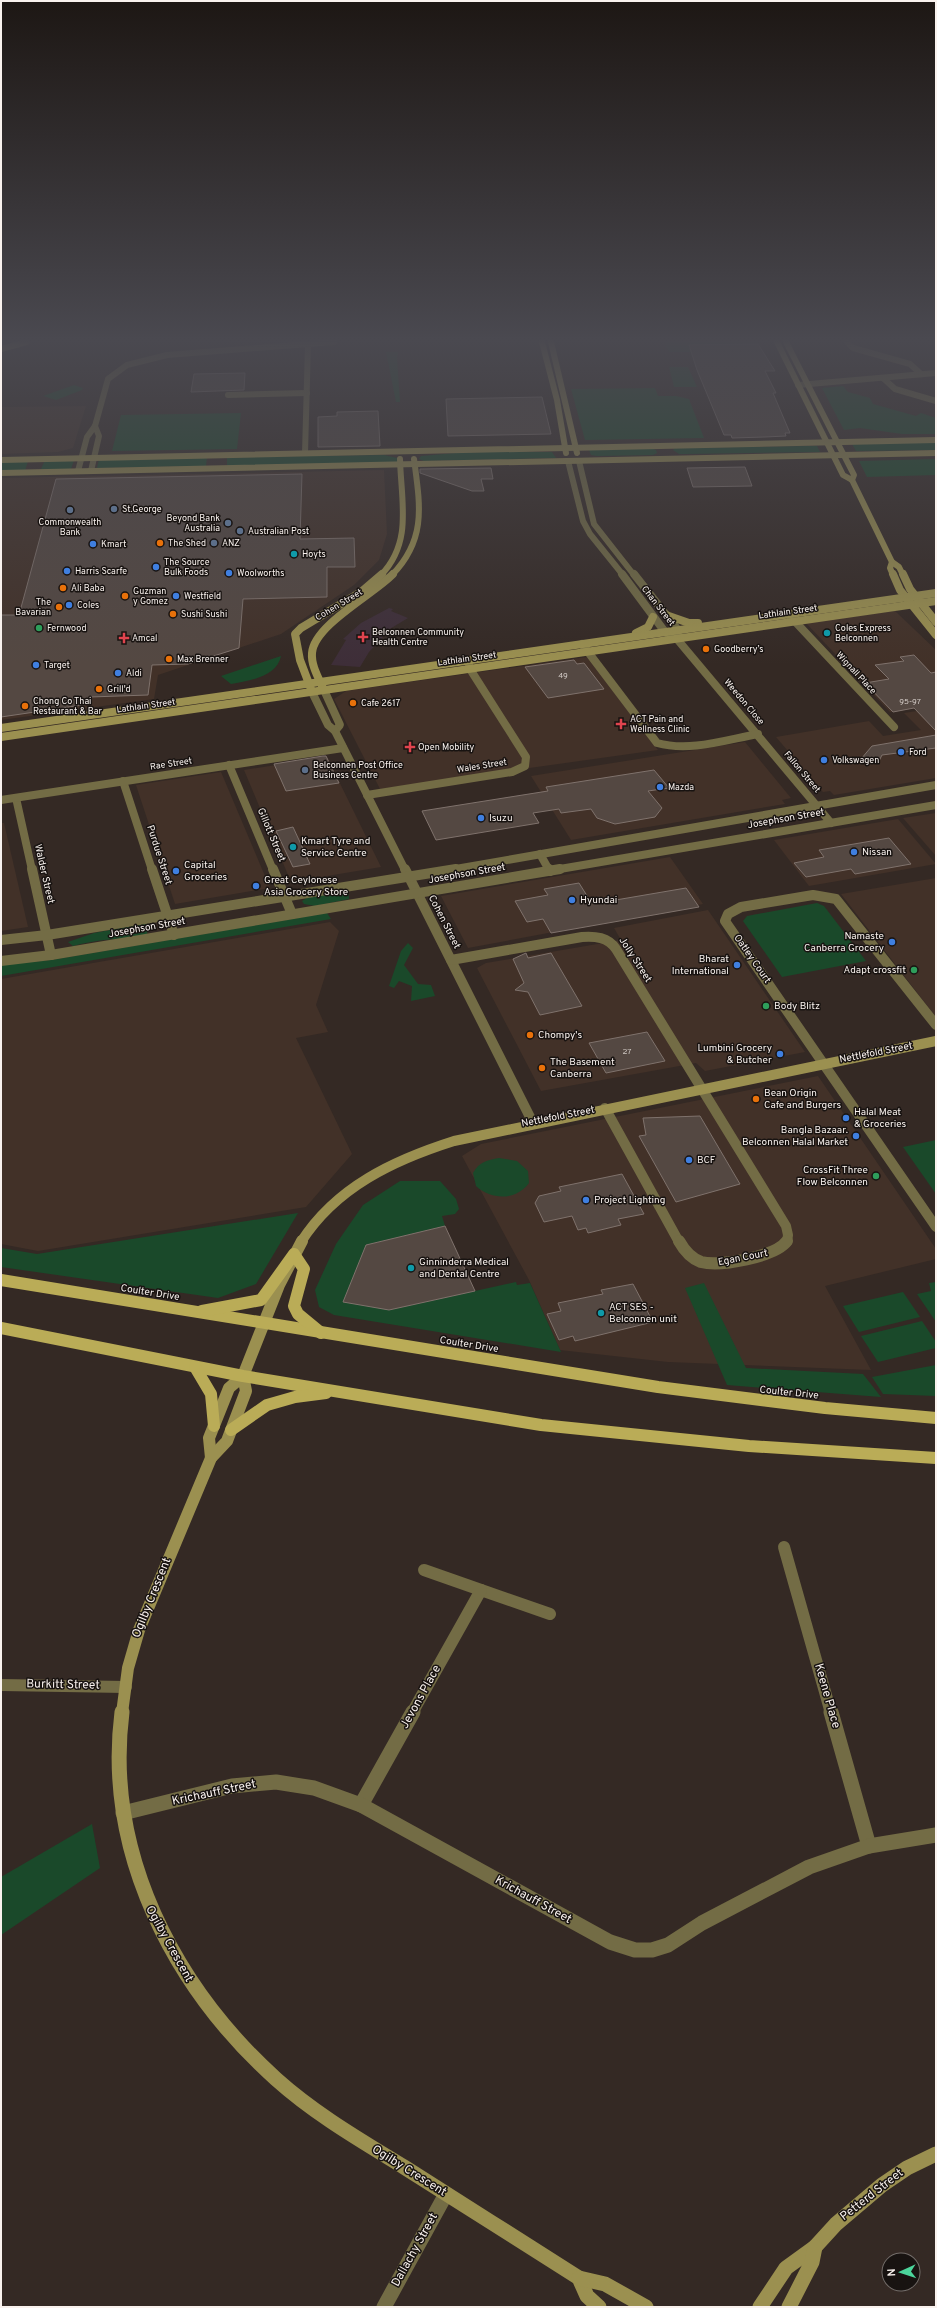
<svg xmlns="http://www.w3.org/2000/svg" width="937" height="2308" viewBox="0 0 937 2308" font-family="Overpass,sans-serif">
<rect width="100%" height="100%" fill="#342924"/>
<g fill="#423128">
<path d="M86 406 73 448 58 452 1 454V407Z"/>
<path d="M384 470 387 534 379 560 354 585 281 634 158 675 154 699 1 720V478Z"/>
<path d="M895 611 936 650V705L890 712 806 623Z"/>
<path d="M587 657 658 750 380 789 334 699 346 691Z"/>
<path d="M936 708V778L834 795 830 791 823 792 776 737 869 721 883 736 921 730 904 713Z"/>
<path d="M745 742 791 798 782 800 785 804 571 840 531 776Z"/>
<path d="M327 757 381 867 291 882 244 770Z"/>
<path d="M221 772 270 888 175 904 136 785Z"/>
<path d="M936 813V856L903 818Z"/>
<path d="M898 819 936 864 809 886 774 840Z"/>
<path d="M1 823H4L28 927 1 931Z"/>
<path d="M670 857 703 904 468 948 441 896Z"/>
<path d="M936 878V1017L841 894Z"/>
<path d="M708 910 805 1052 705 1071 696 1063 541 1091 477 968 486 963 621 940 614 928Z"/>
<path d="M330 922 339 931 316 1005 328 1032 296 1038 352 1154 306 1207 38 1251 1 1244V979Z"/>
<path d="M818 1076 936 1249V1259L825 1286 871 1370 668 1362 560 1350 529 1280 462 1156 481 1144Z"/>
</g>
<path fill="#3e2e38" d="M389 608 393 609 391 611 408 618 378 636 383 637 369 652 360 667 331 665 346 640 343 639 361 623Z"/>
<g fill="#1a492a">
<path d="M664 342H757L758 344 690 345 692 352H669Z"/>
<path d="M386 352H398L397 358 400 402H396Z"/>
<path d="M669 367H688L697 387H674Z"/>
<path d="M74 385 83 388 82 390 56 400 43 396Z"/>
<path d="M843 386 848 392 870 398 873 404 916 416 921 413 936 418V434H902L860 428 844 430 822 388Z"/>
<path d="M655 388 658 396H676L689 399 704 438 585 440 571 389Z"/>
<path d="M241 413 237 449 112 451 121 415Z"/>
<path d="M936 442V450L856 451 852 444Z"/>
<path d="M808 446H817L820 452 686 454H679L673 450 675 448Z"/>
<path d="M651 448 656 450 657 453 653 455 597 456 591 455 589 450Z"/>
<path d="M467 452H552L556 458 424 461 419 459 421 456Z"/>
<path d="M384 455 397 458V463L227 466V457Z"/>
<path d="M207 457 206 466 97 468 99 459Z"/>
<path d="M936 459V475L867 477 859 461Z"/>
<path d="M45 460H74L71 469H41Z"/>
<path d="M1 461H28L25 471H1Z"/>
<path d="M281 656C277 677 248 681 231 684L221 676Z"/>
<path d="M348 890 349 899 315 906 304 904 302 901 310 896Z"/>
<path d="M817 903 824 906 866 961 782 977 743 921 747 916Z"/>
<path d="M327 913 331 919 1 976V965L51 960Z"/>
<path d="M148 923 147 936C121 939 97 939 73 946L68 942 94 933Z"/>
<path d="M408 943 413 948 404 965 418 984 431 985 435 996 411 1001 412 986 399 981 394 988 389 986 401 951Z"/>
<path d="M936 1140V1194L903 1147Z"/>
<path d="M499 1158 517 1161 528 1171 529 1183C516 1201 491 1200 476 1186L473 1173C479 1162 487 1160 499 1158Z"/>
<path d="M400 1181H440L456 1199 459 1209 455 1214 442 1216 445 1226 366 1245 389 1310 516 1282 517 1285 530 1283 561 1352 334 1315 319 1307 315 1290 336 1244 363 1205Z"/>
<path d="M298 1213 256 1284 218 1298 1 1267V1248L37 1254Z"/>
<path d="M936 1282V1322L917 1294 931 1291 929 1283Z"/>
<path d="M704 1283 746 1368 863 1374 881 1397 727 1385 685 1288Z"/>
<path d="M903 1292 920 1317 859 1332 843 1306Z"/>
<path d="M922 1321 936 1342V1348L878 1362 861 1336Z"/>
<path d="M936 1365V1396L883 1394 872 1377Z"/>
<path d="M92 1824 100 1868 1 1935V1877Z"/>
</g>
<g fill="#544842" stroke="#7f726c">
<path d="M758 344 775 371H765L776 393H773L790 433H785L786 436 765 437 732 438 731 435H724L697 370 689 345Z"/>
<path d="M245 373 244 390 191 392 194 374Z"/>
<path d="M542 397 551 434 448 436 446 399Z"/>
<path d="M378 411 380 446 318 447V417L337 416V412Z"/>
<path d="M745 467 752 486 693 487 687 468Z"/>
<path d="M491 468 493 479H481L484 491H472L420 473V469Z"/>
<path d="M302 474 300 539 354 538 355 567H327V597L243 599 239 648 188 664 152 665 148 695 90 697 89 704 1 717V615H19L56 479Z"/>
<path d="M914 655 931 673 936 672V731L914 708 893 712 865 683 889 679 875 665 904 661 900 657Z"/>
<path d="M574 660 577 664 584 663 604 689 548 698 525 667Z"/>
<path d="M936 735V748L882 755 878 763 861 759 872 746Z"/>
<path d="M323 756H326L339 783 286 791 274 764Z"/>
<path d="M654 770 669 788 648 791 662 808 655 817 615 824 597 818 591 809 561 813 559 809 533 813 539 823 436 840 422 811 548 791 546 787Z"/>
<path d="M293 827 310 864 293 867 276 831Z"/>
<path d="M889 838 911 864 855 874 851 869 806 877 794 863 824 857 819 850Z"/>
<path d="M579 883 589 899 600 897 604 902 686 888 699 907 551 933 543 919 527 922 515 901 548 895 544 889Z"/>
<path d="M526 953 528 958 551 953 582 1006 540 1015 528 992 515 990 524 983 513 959Z"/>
<path d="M647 1032 665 1061 606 1073 589 1043Z"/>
<path d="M700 1116 740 1184 676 1202 639 1136 646 1135 643 1118Z"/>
<path d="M622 1174 644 1214 618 1219 621 1225 588 1233 586 1228 578 1230 572 1216 544 1222 535 1203 539 1196 561 1191 559 1187Z"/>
<path d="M445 1226 475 1291 389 1310 343 1302 366 1245Z"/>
<path d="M633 1284 653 1322 575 1341 573 1336 559 1340 547 1314 561 1311 558 1303 603 1294 601 1290Z"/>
</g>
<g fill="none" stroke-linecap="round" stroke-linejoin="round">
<g stroke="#736c45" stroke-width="6">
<path d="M847 342 853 348 910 364 921 374"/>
<path d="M883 378 895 389 936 401"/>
<path d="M798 385 936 373"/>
<path d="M228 395 307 393"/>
<path d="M305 453 308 344"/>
<path d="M568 461 583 521 590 534 623 575"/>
<path d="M579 461 594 524 634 575"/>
<path d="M78 471 87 437 95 426 108 379 127 365 167 355 334 342"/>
<path d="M91 471 99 436 95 426"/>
</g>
<g stroke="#736c45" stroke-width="8">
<path d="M622 574 665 632 677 639 831 823"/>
<path d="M634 574 678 630 677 639"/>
<path d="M788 614 894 727"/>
<path d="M582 644 657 743C690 752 725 740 758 734"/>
<path d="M324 690 340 725 335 731"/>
<path d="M312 692 328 725 335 731 405 870"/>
<path d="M229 765 273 870"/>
<path d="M123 781 152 870"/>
<path d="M367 795 512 772 525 766 526 757 470 669 468 660"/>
<path d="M16 798 32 870"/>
<path d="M1 800 343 748"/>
<path d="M540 854 549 870"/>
<path d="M450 870 936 785"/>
<path d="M554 870 936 805"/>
</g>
<g stroke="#736c45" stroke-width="10">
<path d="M32 869 51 955"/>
<path d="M152 869 174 935"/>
<path d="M273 869 292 914"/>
<path d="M405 869 533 1123"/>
<path d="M549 869 550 871"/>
<path d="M1 940 47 935 456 869"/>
<path d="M451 960 582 937C595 936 608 937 616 949L786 1226 788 1235 787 1242"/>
<path d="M1 961 51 955 560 869"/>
<path d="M936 1025 836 899 813 895 741 907 728 914 725 921 936 1227"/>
<path d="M605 1108 679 1242"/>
</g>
<g stroke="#736c45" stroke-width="12">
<path d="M679 1241C684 1250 690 1258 701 1262 720 1267 775 1257 787 1241"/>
<path d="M784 1547 831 1713"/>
<path d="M481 1590 550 1614"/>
<path d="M1 1685 126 1687"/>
<path d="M412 1713 481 1590 424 1570"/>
</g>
<g stroke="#736c45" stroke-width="15">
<path d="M831 1712 869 1846"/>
<path d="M361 1805 413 1712"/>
<path d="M123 1813 232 1786 276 1782 314 1788 361 1805 610 1942 635 1950H652L668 1945 702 1923 809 1867 869 1846 936 1835"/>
<path d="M384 2307 446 2194"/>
</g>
<g stroke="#9b9050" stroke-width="6">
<path d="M542 342 557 400 566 453"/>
<path d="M551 342 577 453"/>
<path d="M777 342 843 475 852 480 892 562 899 567 903 575"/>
<path d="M786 342 854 475 852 480"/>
<path d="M1 349 27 342"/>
<path d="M1 460 936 440"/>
<path d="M1 473 936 453"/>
<path d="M892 562 890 568 893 575"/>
<path d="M381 575C413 542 401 501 400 459"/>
<path d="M392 575C427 539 420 505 414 459"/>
</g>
<g stroke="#9b9050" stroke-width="8">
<path d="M893 574 900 590 936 635"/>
<path d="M903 574 910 589 936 622"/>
<path d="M666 615 689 623H698"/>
<path d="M636 633 648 627 653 617"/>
<path d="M323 688C318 677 311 665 312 653 314 625 374 594 393 574"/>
<path d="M311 689 300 660 295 634 301 628 361 592 382 574"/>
<path d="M1 728 936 593"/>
<path d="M1 737 936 601"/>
</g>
<path stroke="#9b9050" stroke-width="10" d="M301 1242C336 1187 394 1160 454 1141L936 1041"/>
<g stroke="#9b9050" stroke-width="12">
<path d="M211 1458 209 1438 229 1388 243 1376 279 1285 302 1241"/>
<path d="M122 1713 128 1668 139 1630 211 1458 227 1441 246 1391 243 1376"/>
</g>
<g stroke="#9b9050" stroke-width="15">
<path d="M122 1712C104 1853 174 1987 276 2079 315 2114 360 2140 404 2167 462 2204 521 2241 579 2278L587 2296 599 2307"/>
<path d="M579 2278 605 2284 646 2307"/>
<path d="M760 2307 786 2268 815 2247 836 2224 882 2185 907 2168 936 2154"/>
<path d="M789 2307 812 2262 815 2247"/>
</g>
<g stroke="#baac57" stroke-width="12">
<path d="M1 1280 658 1387 825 1408 936 1418"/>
<path d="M202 1311 261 1300 294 1254 304 1269 294 1306 298 1314 321 1333"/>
<path d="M1 1328 243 1376 541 1425 749 1446 936 1458"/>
<path d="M195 1367 211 1394 214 1426"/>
<path d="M231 1430 267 1405 295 1397 326 1393"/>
</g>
</g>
<linearGradient id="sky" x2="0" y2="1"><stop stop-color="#1d1714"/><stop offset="0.51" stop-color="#4a4950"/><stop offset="1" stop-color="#4a4950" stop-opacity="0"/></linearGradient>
<rect width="937" height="665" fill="url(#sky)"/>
<g fill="#5c6f8a" stroke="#181311" stroke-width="1.5">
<circle cx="114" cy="509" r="4"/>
<circle cx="70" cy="510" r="4"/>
<circle cx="228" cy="523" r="4"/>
<circle cx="240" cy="531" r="4"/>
<circle cx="214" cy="543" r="4"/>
<circle cx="305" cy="770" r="4"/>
</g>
<g fill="#e8710a" stroke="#181311" stroke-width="1.5">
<circle cx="160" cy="543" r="4"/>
<circle cx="63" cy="588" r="4"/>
<circle cx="125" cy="596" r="4"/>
<circle cx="59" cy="607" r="4"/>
<circle cx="173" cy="614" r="4"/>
<circle cx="706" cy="649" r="4"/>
<circle cx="169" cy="659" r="4"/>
<circle cx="99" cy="689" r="4"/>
<circle cx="353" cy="703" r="4"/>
<circle cx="25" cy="706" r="4"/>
<circle cx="530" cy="1035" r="4"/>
<circle cx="542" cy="1068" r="4"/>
<circle cx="756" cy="1099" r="4"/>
</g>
<g fill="#3f7fe0" stroke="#181311" stroke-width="1.5">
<circle cx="93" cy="544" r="4"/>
<circle cx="156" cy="567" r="4"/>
<circle cx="67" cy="571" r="4"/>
<circle cx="229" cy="573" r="4"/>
<circle cx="176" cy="596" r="4"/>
<circle cx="69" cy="605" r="4"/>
<circle cx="36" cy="665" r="4"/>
<circle cx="118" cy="673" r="4"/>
<circle cx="901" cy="752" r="4"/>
<circle cx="824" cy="760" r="4"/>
<circle cx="660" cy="787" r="4"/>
<circle cx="481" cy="818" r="4"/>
<circle cx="854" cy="852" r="4"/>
<circle cx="176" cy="871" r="4"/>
<circle cx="256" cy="886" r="4"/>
<circle cx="572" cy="900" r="4"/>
<circle cx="892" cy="942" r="4"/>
<circle cx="737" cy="965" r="4"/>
<circle cx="780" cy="1054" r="4"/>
<circle cx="846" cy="1118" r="4"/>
<circle cx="856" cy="1136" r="4"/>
<circle cx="689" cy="1160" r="4"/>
<circle cx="586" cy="1200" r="4"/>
</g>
<g fill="#0f9aa8" stroke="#181311" stroke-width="1.5">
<circle cx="294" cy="554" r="4"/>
<circle cx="827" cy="633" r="4"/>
<circle cx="293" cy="847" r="4"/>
<circle cx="411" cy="1268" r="4"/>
<circle cx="601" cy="1313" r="4"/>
</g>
<g fill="#2e9e5b" stroke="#181311" stroke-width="1.5">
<circle cx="39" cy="628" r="4"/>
<circle cx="914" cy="970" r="4"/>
<circle cx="766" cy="1006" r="4"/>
<circle cx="876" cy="1176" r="4"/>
</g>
<g fill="#e0444e" stroke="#181311" stroke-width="1.5">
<path d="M361 631h4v4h4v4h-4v4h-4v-4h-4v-4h4z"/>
<path d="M122 632h4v4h4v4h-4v4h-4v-4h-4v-4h4z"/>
<path d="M619 718h4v4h4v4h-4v4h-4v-4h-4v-4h4z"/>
<path d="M408 741h4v4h4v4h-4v4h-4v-4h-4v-4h4z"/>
</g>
<g text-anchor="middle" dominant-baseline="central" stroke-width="3" stroke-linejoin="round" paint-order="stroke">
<g font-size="8" fill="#d0c8c3">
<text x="563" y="676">49</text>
<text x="910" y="702">95-97</text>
<text x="627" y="1052">27</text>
</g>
<g font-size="9" fill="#f9f2ee" stroke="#181311" text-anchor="start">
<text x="122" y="509">St.George</text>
<text x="220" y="518" text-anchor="end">Beyond Bank<tspan x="220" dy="10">Australia</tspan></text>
<text x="70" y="522" text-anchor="middle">Commonwealth<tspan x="70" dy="10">Bank</tspan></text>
<text x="248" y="531">Australian Post</text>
<text x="168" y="543">The Shed</text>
<text x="222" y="543">ANZ</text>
<text x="101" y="544">Kmart</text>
<text x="302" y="554">Hoyts</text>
<text x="164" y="562">The Source<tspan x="164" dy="10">Bulk Foods</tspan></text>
<text x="75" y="571">Harris Scarfe</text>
<text x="237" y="573">Woolworths</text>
<text x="71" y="588">Ali Baba</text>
<text x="133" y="591">Guzman<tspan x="133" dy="10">y Gomez</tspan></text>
<text x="184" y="596">Westfield</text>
<text x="51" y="602" text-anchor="end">The<tspan x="51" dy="10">Bavarian</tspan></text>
<text x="77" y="605">Coles</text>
<text x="181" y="614">Sushi Sushi</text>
<text x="47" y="628">Fernwood</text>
<text x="835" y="628">Coles Express<tspan x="835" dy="10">Belconnen</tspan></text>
<text x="372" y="632">Belconnen Community<tspan x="372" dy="10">Health Centre</tspan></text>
<text x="132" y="638">Amcal</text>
<text x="714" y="649">Goodberry’s</text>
<text x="177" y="659">Max Brenner</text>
<text x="44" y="665">Target</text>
<text x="126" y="673">Aldi</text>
<text x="107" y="689">Grill'd</text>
<text x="33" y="701">Chong Co Thai<tspan x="33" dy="10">Restaurant &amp; Bar</tspan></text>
<text x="361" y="703">Cafe 2617</text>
<text x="630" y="719">ACT Pain and<tspan x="630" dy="10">Wellness Clinic</tspan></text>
<text x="418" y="747">Open Mobility</text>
<text x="909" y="752">Ford</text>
<text x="832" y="760">Volkswagen</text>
<text x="313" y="765">Belconnen Post Office<tspan x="313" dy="10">Business Centre</tspan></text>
<text x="668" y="787">Mazda</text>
</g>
<g font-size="9" fill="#f9f2ee" stroke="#181311">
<text transform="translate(339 605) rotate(-31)">Cohen Street</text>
<text transform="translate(658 606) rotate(52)">Chan Street</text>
<text transform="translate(788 612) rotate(-8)">Lathlain Street</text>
<text transform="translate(467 659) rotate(-8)">Lathlain Street</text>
<text transform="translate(856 673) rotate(47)">Wignall Place</text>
<text transform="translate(744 702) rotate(50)">Weedon Close</text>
<text transform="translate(146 706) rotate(-8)">Lathlain Street</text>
<text transform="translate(171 764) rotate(-9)">Rae Street</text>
<text transform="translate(482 766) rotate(-9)">Wales Street</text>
<text transform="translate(802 772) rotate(50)">Fallon Street</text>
</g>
<g font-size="10" fill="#f9f2ee" stroke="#181311" text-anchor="start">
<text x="489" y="818">Isuzu</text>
<text x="301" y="841">Kmart Tyre and<tspan x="301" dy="12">Service Centre</tspan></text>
<text x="862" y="852">Nissan</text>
<text x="184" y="865">Capital<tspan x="184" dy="12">Groceries</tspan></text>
<text x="264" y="880">Great Ceylonese<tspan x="264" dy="12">Asia Grocery Store</tspan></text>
<text x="580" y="900">Hyundai</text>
<text x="884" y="936" text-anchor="end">Namaste<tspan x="884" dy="12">Canberra Grocery</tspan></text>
<text x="729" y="959" text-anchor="end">Bharat<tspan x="729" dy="12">International</tspan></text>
<text x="906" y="970" text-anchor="end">Adapt crossfit</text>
<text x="774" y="1006">Body Blitz</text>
<text x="538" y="1035">Chompy's</text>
<text x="772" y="1048" text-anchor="end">Lumbini Grocery<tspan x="772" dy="12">&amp; Butcher</tspan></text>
<text x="550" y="1062">The Basement<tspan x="550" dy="12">Canberra</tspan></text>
<text x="764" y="1093">Bean Origin<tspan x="764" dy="12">Cafe and Burgers</tspan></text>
<text x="854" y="1112">Halal Meat<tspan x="854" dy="12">&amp; Groceries</tspan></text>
<text x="848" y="1130" text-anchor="end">Bangla Bazaar.<tspan x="848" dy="12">Belconnen Halal Market</tspan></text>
<text x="697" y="1160">BCF</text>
<text x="868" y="1170" text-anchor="end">CrossFit Three<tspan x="868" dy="12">Flow Belconnen</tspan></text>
<text x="594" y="1200">Project Lighting</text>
<text x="419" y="1262">Ginninderra Medical<tspan x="419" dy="12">and Dental Centre</tspan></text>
<text x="609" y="1307">ACT SES -<tspan x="609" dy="12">Belconnen unit</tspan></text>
</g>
<g font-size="10" fill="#f9f2ee" stroke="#181311">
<text transform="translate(786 819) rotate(-10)">Josephson Street</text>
<text transform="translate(271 835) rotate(67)">Gillott Street</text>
<text transform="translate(159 855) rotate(72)">Purdue Street</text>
<text transform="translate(44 874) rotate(77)">Walder Street</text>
<text transform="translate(467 874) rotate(-10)">Josephson Street</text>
<text transform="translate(444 922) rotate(63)">Cohen Street</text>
<text transform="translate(147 928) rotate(-10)">Josephson Street</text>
<text transform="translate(752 959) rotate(55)">Oatley Court</text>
<text transform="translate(635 960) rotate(57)">Jolly Street</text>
<text transform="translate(876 1053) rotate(-11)">Nettlefold Street</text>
<text transform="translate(558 1117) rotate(-11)">Nettlefold Street</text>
<text transform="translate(743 1258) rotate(-11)">Egan Court</text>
<text transform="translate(150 1293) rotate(9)">Coulter Drive</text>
<text transform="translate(469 1345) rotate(9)">Coulter Drive</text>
<text transform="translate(789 1393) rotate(6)">Coulter Drive</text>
</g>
<g font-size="12" fill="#f9f2ee" stroke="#181311">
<text transform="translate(152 1598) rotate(-68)">Ogilby Crescent</text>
<text transform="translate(63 1685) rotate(1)">Burkitt Street</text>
<text transform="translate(827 1696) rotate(74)">Keene Place</text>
<text transform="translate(421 1697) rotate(-61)">Jevons Place</text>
<text transform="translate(214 1793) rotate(-12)">Krichauff Street</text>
<text transform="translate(533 1900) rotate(29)">Krichauff Street</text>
<text transform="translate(169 1944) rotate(61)">Ogilby Crescent</text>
<text transform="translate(409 2171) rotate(32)">Ogilby Crescent</text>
<text transform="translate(872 2195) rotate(-38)">Petterd Street</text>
<text transform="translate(415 2250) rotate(-61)">Dallachy Street</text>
</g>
</g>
<rect width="937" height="2308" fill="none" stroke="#f9f2ee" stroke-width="4"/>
<g transform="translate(901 2272) rotate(267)"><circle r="19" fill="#181311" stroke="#726c69"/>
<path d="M0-3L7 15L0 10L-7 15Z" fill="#4bd49b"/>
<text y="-6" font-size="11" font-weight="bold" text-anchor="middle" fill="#f9f2ee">N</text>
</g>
</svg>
